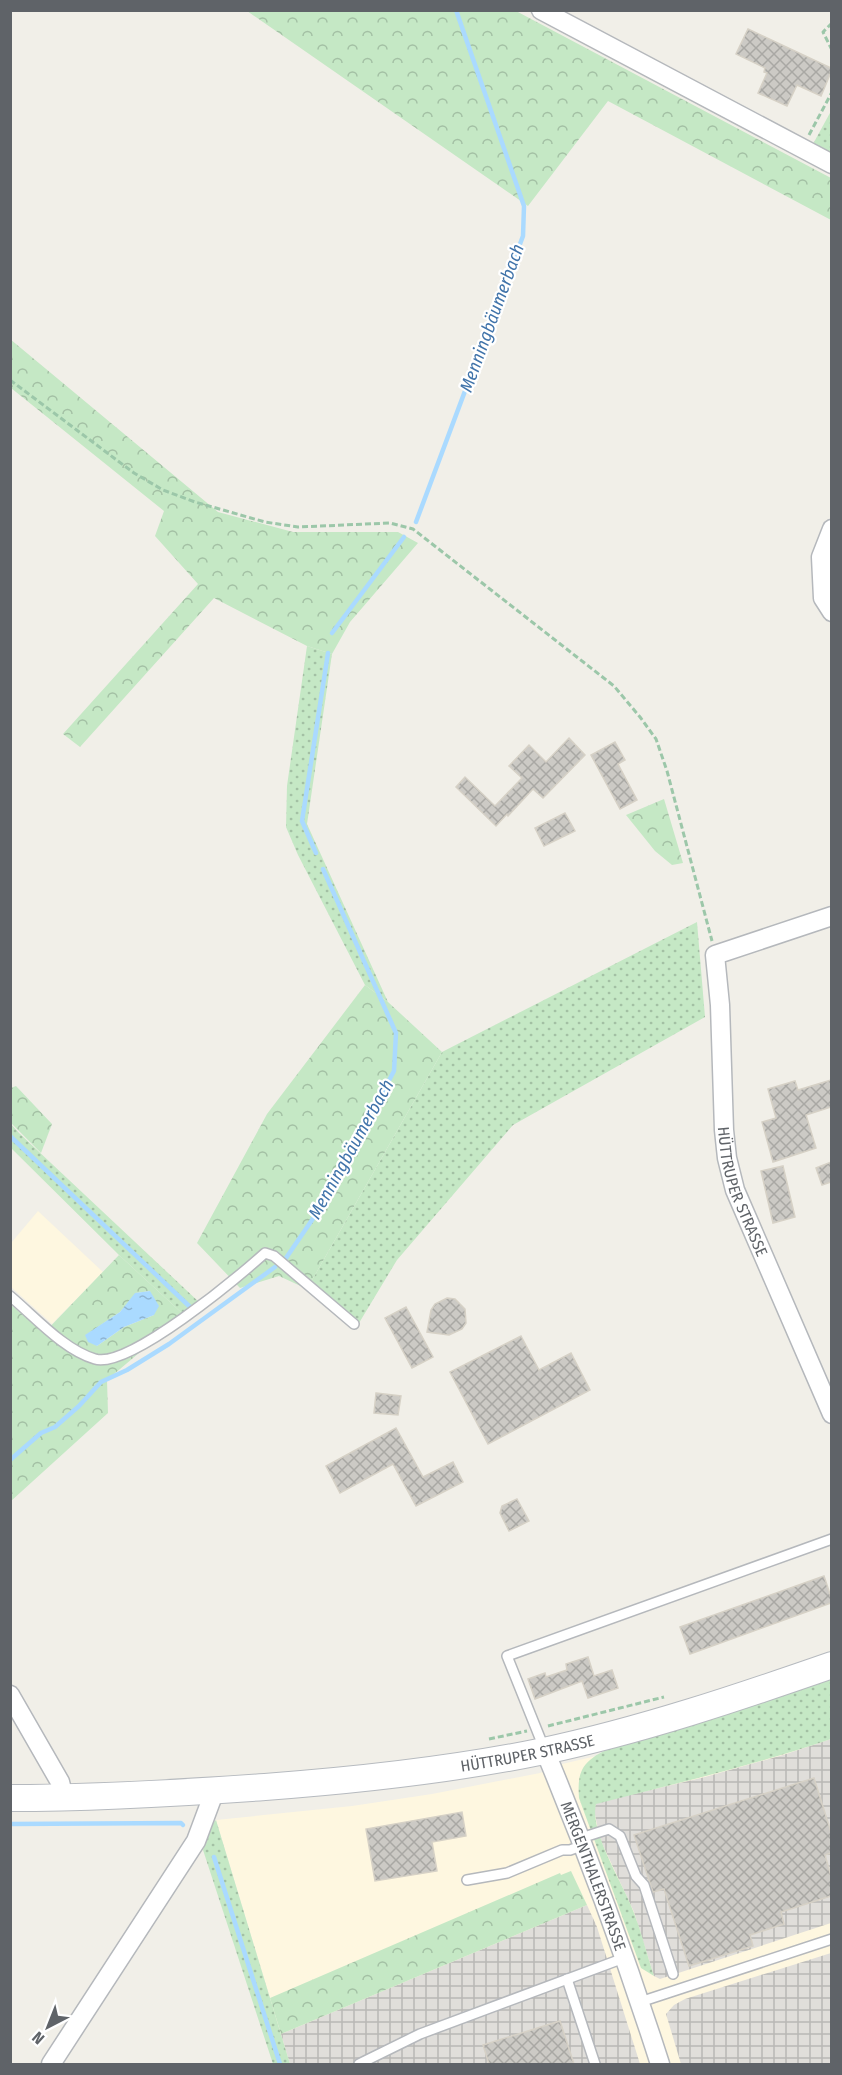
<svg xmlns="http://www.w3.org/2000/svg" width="842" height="2075" viewBox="0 0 842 2075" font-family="'Fira Sans Condensed',sans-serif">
<defs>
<pattern id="industrial-grid" width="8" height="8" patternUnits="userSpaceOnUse" patternTransform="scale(1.5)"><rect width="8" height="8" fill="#e0deda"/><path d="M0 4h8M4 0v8" fill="none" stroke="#b9b8b5"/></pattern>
<pattern id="grass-dots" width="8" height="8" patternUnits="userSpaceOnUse" patternTransform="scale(1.5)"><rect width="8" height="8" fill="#c5e8c5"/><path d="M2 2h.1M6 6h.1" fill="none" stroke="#a3c0a4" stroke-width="1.8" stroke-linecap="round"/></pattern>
<pattern id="forest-crowns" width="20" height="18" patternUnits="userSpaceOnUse" patternTransform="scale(1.5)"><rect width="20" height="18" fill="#c5e8c5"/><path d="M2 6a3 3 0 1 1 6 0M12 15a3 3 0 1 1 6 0" fill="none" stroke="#a3c0a4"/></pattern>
<pattern id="water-ripples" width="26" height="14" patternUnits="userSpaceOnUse" patternTransform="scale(1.5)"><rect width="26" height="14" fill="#aadaff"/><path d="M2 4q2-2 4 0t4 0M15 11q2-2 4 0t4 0" fill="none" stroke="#8eb4d2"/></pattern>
<pattern id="building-cross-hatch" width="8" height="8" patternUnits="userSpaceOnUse" patternTransform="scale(1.5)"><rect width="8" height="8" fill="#cccac5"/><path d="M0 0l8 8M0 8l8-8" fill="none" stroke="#a9a8a4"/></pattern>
</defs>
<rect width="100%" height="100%" fill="#f1efe8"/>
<g fill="#fef7e0">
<path d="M38 1211 103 1272 52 1324 11 1287V1243Z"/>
<path d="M831 1690V2064H290L216 1820 352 1806 432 1794 540 1773 562 1764 694 1733Z"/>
</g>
<g fill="url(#industrial-grid)">
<path d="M831 1739V1923L660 1979 654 1976 634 1912 600 1839 594 1810 596 1803 705 1777 783 1755Z"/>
<path d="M587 1905 597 1927 640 2064H290L281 2034Z"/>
<path d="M831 1953V2064H681L666 2014 674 2005 685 1999Z"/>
</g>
<g fill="url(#grass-dots)">
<path d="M831 111V154L813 144Z"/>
<path d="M307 646 332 654 307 824 388 1002 365 985 298 855 286 827 287 786Z"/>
<path d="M697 922 705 1017 513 1125 397 1260 359 1323 307 1289 442 1052Z"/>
<path d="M10 1123 19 1133 200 1303 184 1315 119 1255 11 1148Z"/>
<path d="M831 1676V1739C754 1765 675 1784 596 1804 589 1832 624 1885 634 1913 642 1934 647 1955 654 1976L641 1968 579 1798C578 1783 578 1770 590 1760 605 1747 625 1744 645 1739 662 1734 680 1729 697 1723 743 1709 787 1691 831 1676Z"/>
<path d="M216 1820 290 2064H273L203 1850 211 1825Z"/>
</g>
<g fill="url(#forest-crowns)" fill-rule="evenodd">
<path d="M247 11H516L831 178V220L608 101 528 206Z"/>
<path d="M10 339 218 512 293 532H398L418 543 350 622 332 654 307 646 214 598 80 747 63 734 198 584 155 536 164 511 11 388Z"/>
<path d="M664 799 683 863 672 865 655 851 626 815Z"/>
<path d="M365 985 388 1002 442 1052 307 1289 279 1276 240 1288 197 1243 267 1114Z"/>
<path d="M16 1086 52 1124 41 1153 11 1123V1088Z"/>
<path d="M119 1255 184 1315 107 1380 108 1413 11 1501 10 1304 44 1333ZM150 1291 154 1315 124 1327 97 1346 86 1335 120 1312 136 1293Z"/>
<path d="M571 1871 587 1905 281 2034 270 1998 560 1873 561 1875Z"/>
</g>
<path fill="url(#water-ripples)" d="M150 1291 159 1306 154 1315 124 1327 97 1346 88 1342 85 1335 120 1312 135 1293Z"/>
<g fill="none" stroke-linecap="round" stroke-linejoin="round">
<g stroke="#aadaff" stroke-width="4.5">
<path d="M416 522 523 236 524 206 456 10"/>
<path d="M332 633 404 537"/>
<path d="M316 853 302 821 328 653"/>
<path d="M10 1136 189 1306"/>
<path d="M286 1258 325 1201 394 1071 396 1033 323 869"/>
<path d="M10 1460 41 1433 55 1427 79 1406 101 1382 127 1370 169 1344 275 1267"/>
<path d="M10 1824 181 1823 183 1825"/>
<path d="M214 1857 280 2064"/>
</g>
</g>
<g fill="url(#building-cross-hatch)" stroke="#d6d1c6" stroke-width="1.5">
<path d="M748 29 831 68V72L821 96 797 85 787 106 758 93 767 73 764 72 765 68 736 54Z"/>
<path d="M569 738 585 755 543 798 533 789 508 816 507 814 496 826 456 787 465 777 495 806 522 778 509 766 529 745 546 762Z"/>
<path d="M615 742 625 760 618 764 637 800 620 809 591 755Z"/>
<path d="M565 813 575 831 544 846 535 828Z"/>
<path d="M831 1080V1107L806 1115 816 1148 773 1162 762 1122 776 1118 768 1089 795 1081 798 1090Z"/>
<path d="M831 1162V1182L822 1185 816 1168Z"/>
<path d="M783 1166 795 1217 773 1223 761 1171Z"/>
<path d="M447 1298 455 1299 465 1309 466 1323 462 1329 449 1335 427 1332 431 1310 435 1304Z"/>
<path d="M406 1307 433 1357 412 1368 385 1318Z"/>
<path d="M521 1336 539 1370 571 1353 590 1390 488 1444 450 1372Z"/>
<path d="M376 1393 401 1396 398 1415 374 1413Z"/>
<path d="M396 1428 423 1477 453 1462 463 1482 416 1506 393 1464 340 1493 326 1466Z"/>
<path d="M517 1499 529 1521 509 1531 500 1513 502 1506Z"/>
<path d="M824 1576 831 1597V1603L690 1654 680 1627Z"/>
<path d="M588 1657 594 1676 612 1670 618 1688 588 1698 582 1681 535 1699 528 1679 545 1673 546 1677 567 1670 566 1664Z"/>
<path d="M814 1778 831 1832V1853L825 1855 831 1876V1896L781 1912 784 1924 750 1935 753 1946 689 1966 664 1889 653 1892 634 1835Z"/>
<path d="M462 1812 466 1836 432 1842 437 1871 375 1881 366 1829Z"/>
<path d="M560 2021 574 2064H489L483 2045Z"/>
</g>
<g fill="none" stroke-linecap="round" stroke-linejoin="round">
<defs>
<g id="service">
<path d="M10 1296C35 1317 64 1350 95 1359 129 1369 238 1277 265 1253L274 1256 354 1324"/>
<path d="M544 1748 507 1656 832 1539"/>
<path d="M581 1838 609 1829 620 1836 636 1876 644 1885 673 1974"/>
<path d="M467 1880 507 1873 562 1850H570L584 1845"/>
<path d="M567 1979 595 2064"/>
<path d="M640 2002 832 1939"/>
<path d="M359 2064 420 2034 624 1958"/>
</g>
<g id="minor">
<path d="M541 10 832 164"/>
<path d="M832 529 821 557 823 598 832 612"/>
<path id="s1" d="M832 916 715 955 720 1005 724 1130 727 1158 735 1190 832 1414"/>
<path d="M10 1695 60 1782 64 1798"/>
<path id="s2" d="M545 1751C588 1854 626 1958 660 2064"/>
<path d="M51 2064 196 1841 215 1790"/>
</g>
<g id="secondary">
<path id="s3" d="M10 1798C95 1798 180 1793 265 1787 359 1780 452 1770 544 1751 642 1730 737 1698 832 1665"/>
</g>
</defs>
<use href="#service" stroke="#b5b8bc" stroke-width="12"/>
<use href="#minor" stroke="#b5b8bc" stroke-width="21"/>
<use href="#secondary" stroke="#b6babf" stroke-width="28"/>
<g stroke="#9cc7a9" stroke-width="3" stroke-dasharray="6 3" stroke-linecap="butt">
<path d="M832 23 823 32 832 50"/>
<path d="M809 135 832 92"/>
<path d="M10 380 134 473 163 490 195 502 265 522 298 527 390 523 413 529 614 686 640 717 656 739 667 771 712 941"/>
<path d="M548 1726 664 1697"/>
<path d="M489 1739 527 1731"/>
</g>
<use href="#service" stroke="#fff" stroke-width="9"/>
<use href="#minor" stroke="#fff" stroke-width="18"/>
<use href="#secondary" stroke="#fff" stroke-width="26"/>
</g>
<g text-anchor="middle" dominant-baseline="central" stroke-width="4.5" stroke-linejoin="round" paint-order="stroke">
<g font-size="16" fill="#5f6368" stroke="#fff">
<text stroke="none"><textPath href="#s1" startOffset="363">HÜTTRUPER STRASSE</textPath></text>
<text stroke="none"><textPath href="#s3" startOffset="520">HÜTTRUPER STRASSE</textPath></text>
<text stroke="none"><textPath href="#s2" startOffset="134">MERGENTHALERSTRASSE</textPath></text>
</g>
<g font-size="18" font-style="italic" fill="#4174aa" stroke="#fff">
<text transform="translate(492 318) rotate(-70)">Menningbäumerbach</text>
<text transform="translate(351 1149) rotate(-61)">Menningbäumerbach</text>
</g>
</g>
<rect width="842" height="2075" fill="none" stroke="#5f6368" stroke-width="24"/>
<g transform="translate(48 2027) rotate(222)" stroke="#ffffff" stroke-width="4.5" paint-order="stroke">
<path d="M0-4.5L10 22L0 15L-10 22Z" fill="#5f6368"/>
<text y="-9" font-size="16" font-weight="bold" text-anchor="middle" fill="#5f6368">N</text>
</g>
</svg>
